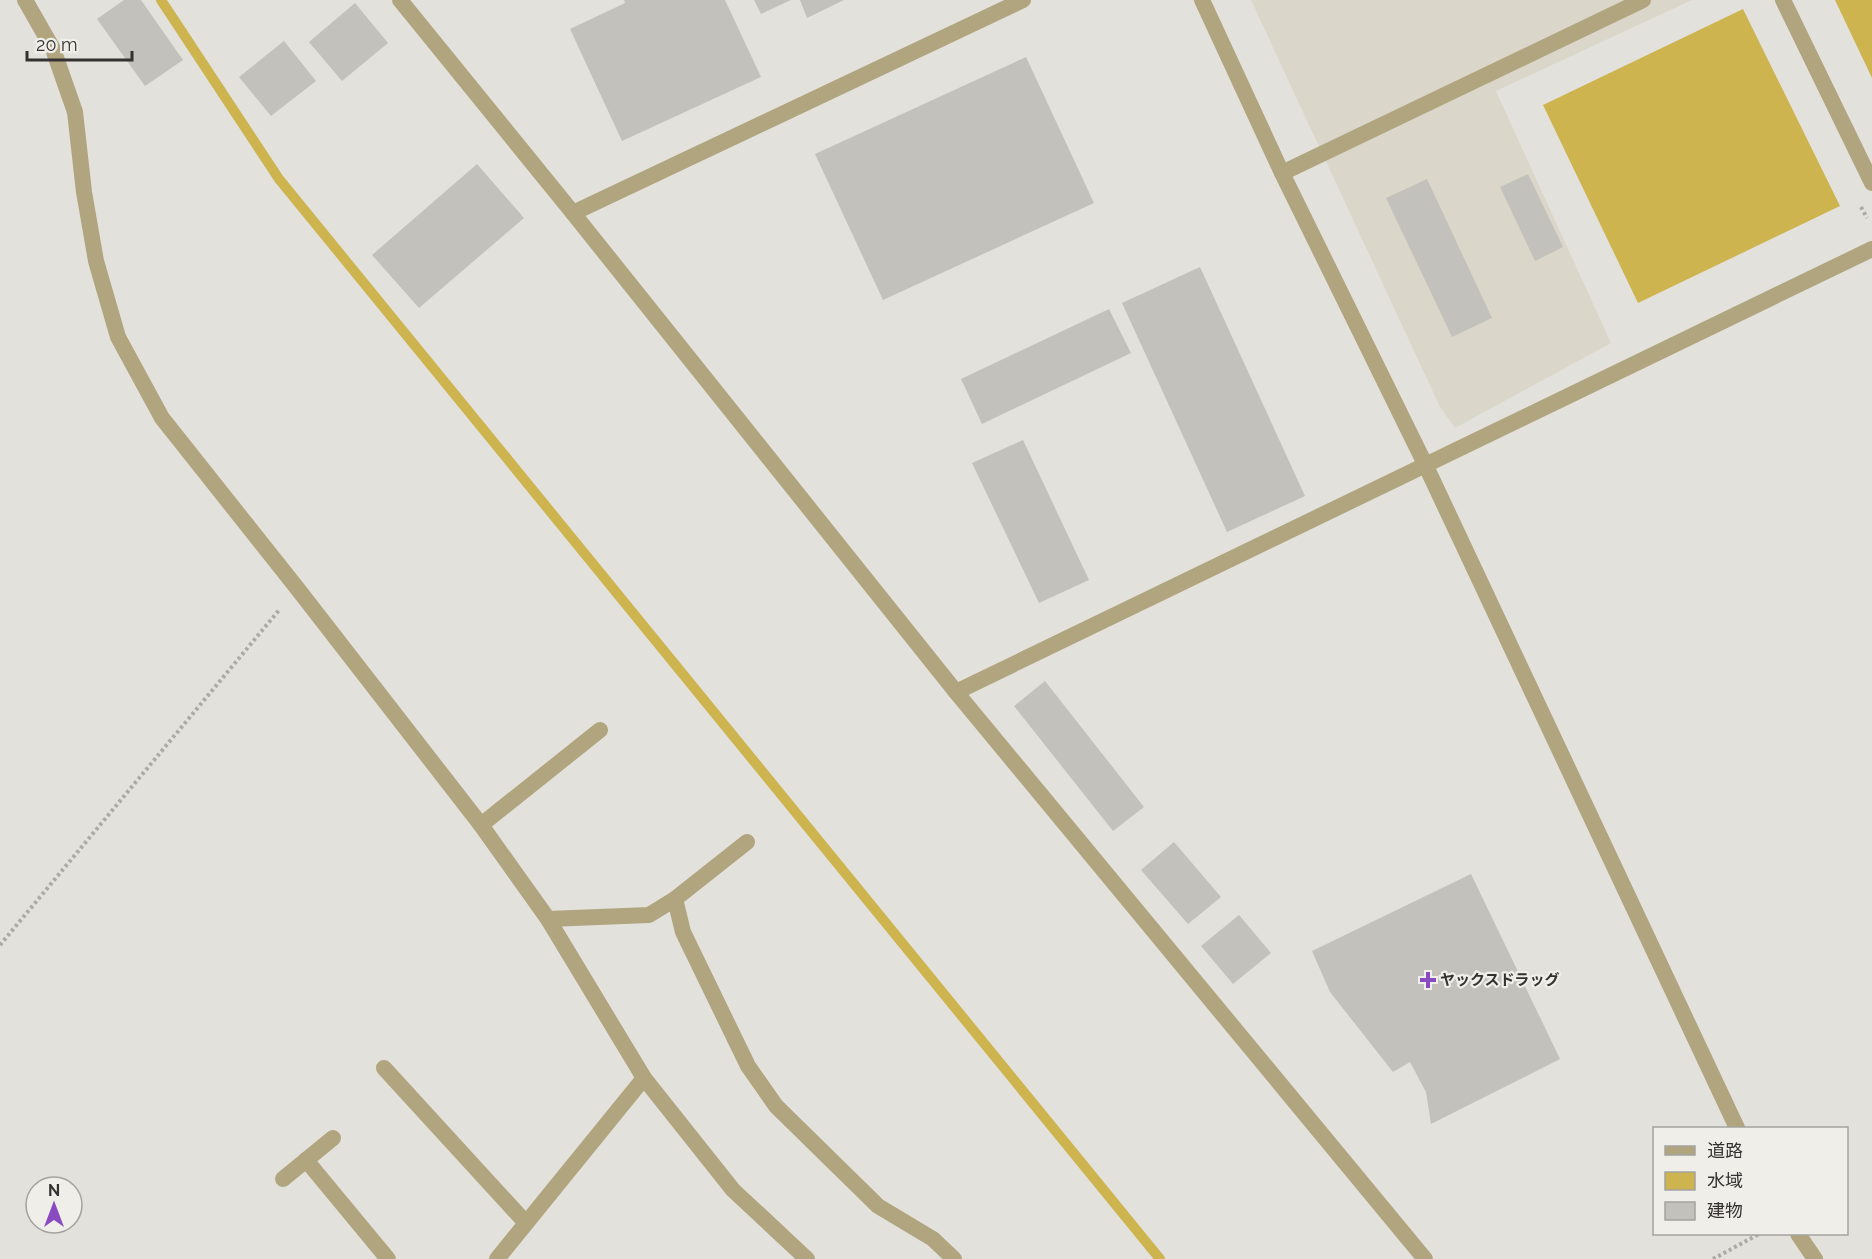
<svg xmlns="http://www.w3.org/2000/svg" width="1872" height="1259" viewBox="0 0 1872 1259" font-family="Raleway,'Noto Sans JP',sans-serif">
<rect width="100%" height="100%" fill="#e3e1dc"/>
<path fill="#dad7ca" d="M1251 0H1692L1496 91 1611 343 1455 428 1440 407Z"/>
<g fill="#cdb44f">
<path d="M1835 0H1872V78Z"/>
<path d="M1743 9 1840 206 1638 303 1543 105Z"/>
</g>
<g fill="none" stroke-linecap="round" stroke-linejoin="round">
<path stroke="#cdb44f" stroke-width="10" d="M161 0 279 179 1160 1259"/>
</g>
<g fill="#c2c1bb">
<path d="M124 0H141L183 60 145 86 97 19Z"/>
<path d="M624 0H725L761 77 622 141 570 29 625 3Z"/>
<path d="M754 0H791L761 14Z"/>
<path d="M800 0H844L807 18Z"/>
<path d="M355 3 388 43 342 81 309 42Z"/>
<path d="M284 41 316 81 271 116 239 77Z"/>
<path d="M1026 57 1094 203 883 300 815 154Z"/>
<path d="M477 164 524 218 419 308 372 255Z"/>
<path d="M1528 174 1563 247 1535 261 1500 187Z"/>
<path d="M1427 179 1492 318 1452 337 1386 198Z"/>
<path d="M1200 267 1305 496 1227 532 1122 303Z"/>
<path d="M1109 309 1131 353 982 424 961 379Z"/>
<path d="M1023 440 1089 580 1039 603 972 463Z"/>
<path d="M1045 681 1144 807 1113 831 1014 706Z"/>
<path d="M1174 842 1221 897 1188 924 1141 870Z"/>
<path d="M1471 874 1560 1059 1431 1124 1426 1092 1410 1062 1393 1072 1330 992 1312 951Z"/>
<path d="M1239 915 1271 953 1233 984 1201 946Z"/>
</g>
<g fill="none" stroke-linecap="round" stroke-linejoin="round">
<g stroke="#acaaa6" stroke-width="4" stroke-dasharray="3 3" stroke-linecap="butt">
<path d="M1861 207 1867 218"/>
<path d="M0 945 280 609"/>
<path d="M1713 1259 1759 1234"/>
</g>
<g stroke="#b0a57e" stroke-width="16">
<path d="M1282 173 1643 0"/>
<path d="M675 899 683 932 748 1066 776 1106 878 1206 933 1239 954 1259"/>
</g>
<g stroke="#b0a57e" stroke-width="16">
<path d="M400 0 573 213 956 692 1425 1259"/>
<path d="M1783 0 1872 183"/>
<path d="M573 213 1023 0"/>
<path d="M956 692 1872 249"/>
<path d="M481 825 600 730"/>
<path d="M548 919 649 915 675 899 747 842"/>
<path d="M384 1068 526 1223"/>
<path d="M306 1160 388 1259"/>
<path d="M283 1179 333 1138"/>
<path d="M497 1259 644 1078"/>
</g>
<g stroke="#b0a57e" stroke-width="16">
<path d="M25 0 53 49 75 112 84 192 96 261 118 337 162 418 297 588 481 825 548 919 644 1078 733 1190 807 1259"/>
<path d="M1202 0 1282 173 1425 464 1737 1128"/>
<path d="M1798 1234 1815 1259"/>
</g>
</g>
<path fill="#894bc1" stroke="#f0eee9" stroke-width="2" d="M1425 971h6v6h6v6h-6v6h-6v-6h-6v-6h6z"/>
<g text-anchor="middle" dominant-baseline="central" stroke-width="4.5" stroke-linejoin="round" paint-order="stroke">
<g font-size="15" font-weight="bold" fill="#333230" stroke="#f0eee9" text-anchor="start">
<text x="1440" y="980">ヤックスドラッグ</text>
</g>
</g>
<rect x="1653" y="1127" width="195" height="108" fill="#f0eee9" stroke="#a4a39f" stroke-width="1.5"/>
<rect x="1665" y="1146" width="30" height="9" fill="#b0a57e" stroke="#a4a39f" stroke-width="1.5"/>
<text x="1707" y="1157" font-size="18" fill="#333230">道路</text>
<rect x="1665" y="1172" width="30" height="18" fill="#cdb44f" stroke="#a4a39f" stroke-width="1.5"/>
<text x="1707" y="1187" font-size="18" fill="#333230">水域</text>
<rect x="1665" y="1202" width="30" height="18" fill="#c2c1bb" stroke="#a4a39f" stroke-width="1.5"/>
<text x="1707" y="1217" font-size="18" fill="#333230">建物</text>
<g transform="translate(54 1205)"><circle r="28" fill="#f0eee9" stroke="#a4a39f" stroke-width="1.5"/>
<path d="M0-4.5L10 22L0 15L-10 22Z" fill="#894bc1"/>
<text y="-9" font-size="16" font-weight="bold" text-anchor="middle" fill="#333230">N</text>
</g>
<path d="M27 51v9h105v-9" fill="none" stroke="#333230" stroke-width="3"/>
<text x="36" y="51" font-size="18" fill="#333230" stroke="#f0eee9" stroke-width="4.5" paint-order="stroke">20 m</text>
</svg>
